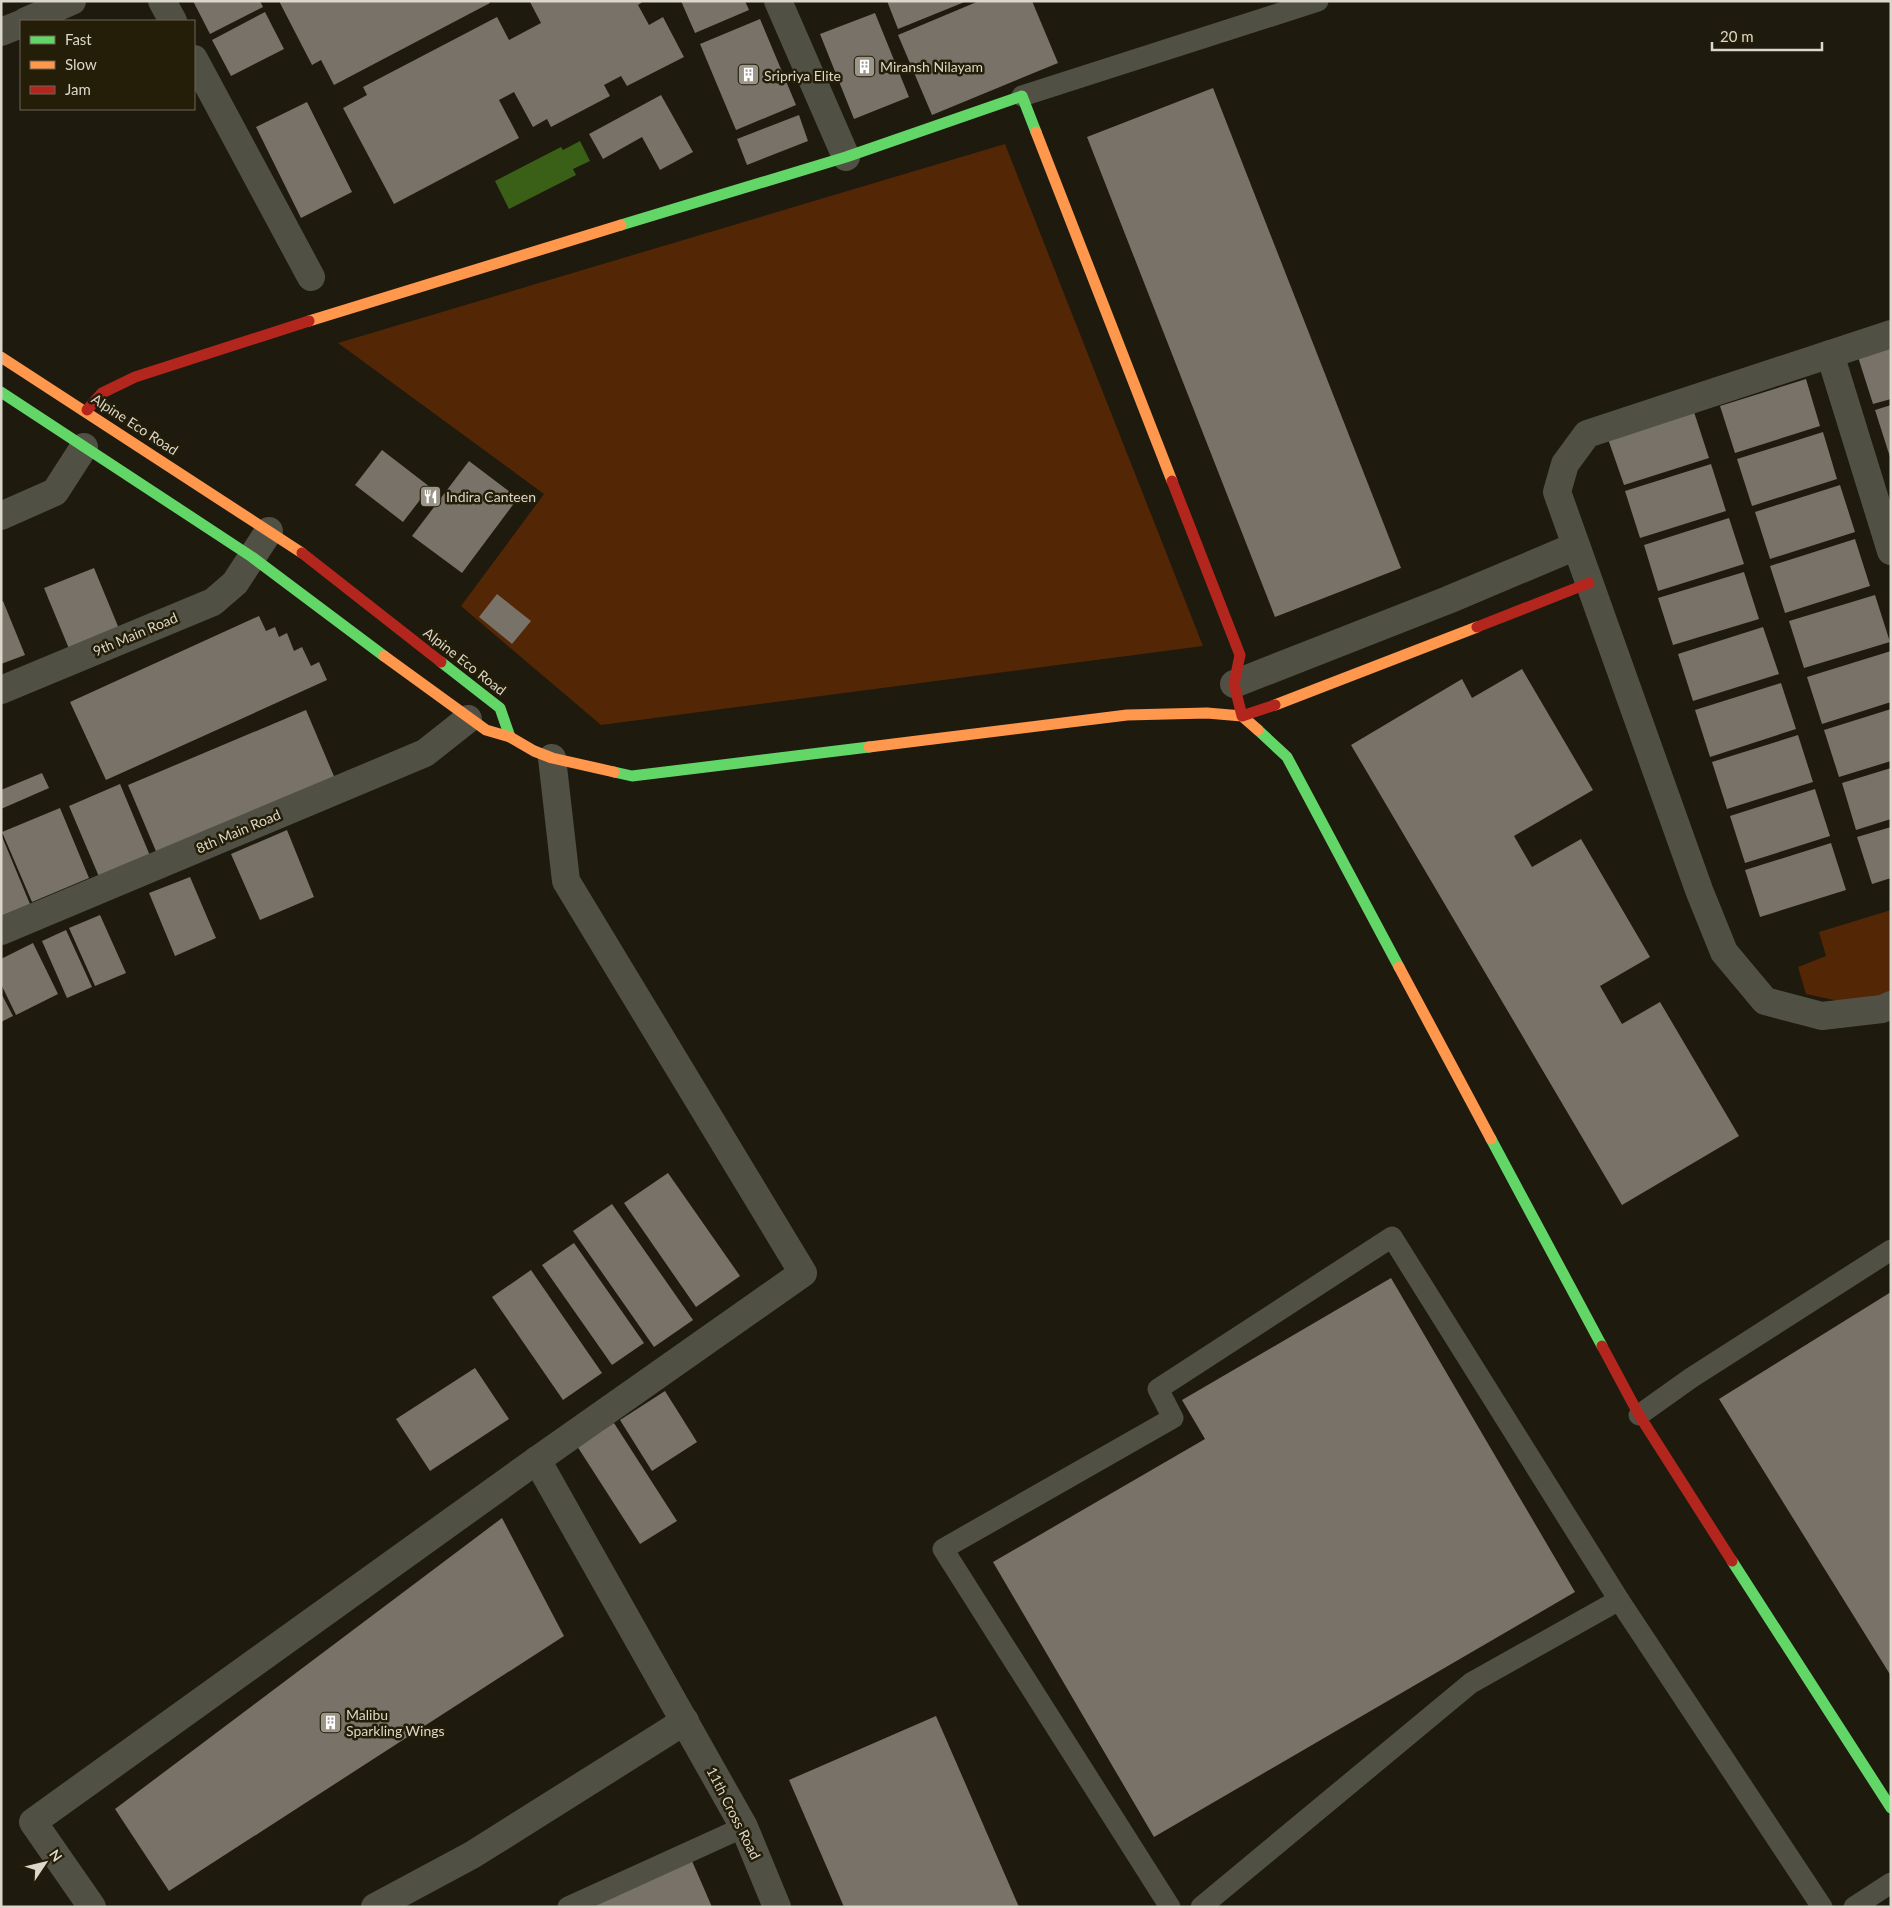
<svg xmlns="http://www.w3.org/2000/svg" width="1892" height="1908" viewBox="0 0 1892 1908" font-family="Lato,sans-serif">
<rect width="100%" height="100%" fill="#1e1a0e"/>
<g fill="#532606">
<path d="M1005 144 1203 646 601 725 461 606 544 494 338 343Z"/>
<path d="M1891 910V995L1857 1005 1806 994 1798 967 1826 956 1819 932Z"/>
</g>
<path fill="#3a6017" d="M580 141 590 161 573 169 576 175 509 209 495 181 561 147 563 150Z"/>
<g fill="#787269">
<path d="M193 1H260L263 7 210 34Z"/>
<path d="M279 1H489L490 3 334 85 321 60 312 65Z"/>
<path d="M531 1H644L638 5 649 25 663 17 684 57 627 86 621 76 604 85 610 96 551 127 547 119 533 127 514 92 499 100 519 138 394 204 343 108 367 95 363 87 497 17 509 40 541 23 530 2Z"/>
<path d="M681 1H745L749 10 695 33Z"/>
<path d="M887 1H967L898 29Z"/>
<path d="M979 1H1032L1058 63 932 115 898 35Z"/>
<path d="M265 12 284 49 231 76 212 40Z"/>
<path d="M875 13 909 97 854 119 820 34Z"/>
<path d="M760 19 796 105 736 130 700 44Z"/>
<path d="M1213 88 1401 568 1275 617 1087 137Z"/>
<path d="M661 95 693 152 660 170 642 137 603 159 589 134Z"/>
<path d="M307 102 352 192 301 218 256 127Z"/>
<path d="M799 115 808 141 747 165 737 139Z"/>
<path d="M1891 347V399L1873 404 1858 357Z"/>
<path d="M1806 379 1820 426 1735 453 1720 406Z"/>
<path d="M1891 405V457H1890L1875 410Z"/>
<path d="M1694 412 1709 458 1624 485 1608 439Z"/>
<path d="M1823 432 1837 479 1752 506 1737 459Z"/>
<path d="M382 450 430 487 403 522 355 485Z"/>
<path d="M469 461 518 498 462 573 412 536Z"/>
<path d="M1711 464 1726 511 1640 538 1625 491Z"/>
<path d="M1840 485 1855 532 1770 559 1755 512Z"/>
<path d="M1729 518 1744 564 1658 591 1644 545Z"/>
<path d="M1855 539 1870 586 1785 613 1770 566Z"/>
<path d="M94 568 122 636 72 656 44 588Z"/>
<path d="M1744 572 1759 619 1673 645 1658 598Z"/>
<path d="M497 594 531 621 512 644 479 617Z"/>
<path d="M1875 595 1890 642 1804 668 1789 621Z"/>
<path d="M3 601 25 655 1 664V602Z"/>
<path d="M259 616 266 631 275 627 279 637 287 633 294 651 302 647 311 666 319 662 327 680 106 780 70 702Z"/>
<path d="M1763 627 1779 674 1693 701 1678 654Z"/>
<path d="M1891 651V702L1822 724 1807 677Z"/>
<path d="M1522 669 1593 790 1514 836 1532 867 1581 839 1650 957 1600 986 1622 1024 1660 1002 1739 1136 1622 1205 1351 745 1462 679 1472 698Z"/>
<path d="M1781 683 1796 729 1710 757 1695 710Z"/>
<path d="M1891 709V761L1839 777 1824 730Z"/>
<path d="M306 710 336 781 158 856 128 785Z"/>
<path d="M1798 735 1813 782 1727 809 1712 762Z"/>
<path d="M1891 768V819L1856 830 1842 783Z"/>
<path d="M42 773 49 788 1 809V790Z"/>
<path d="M120 784 151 858 100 879 69 806Z"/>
<path d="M1815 789 1830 836 1745 863 1730 816Z"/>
<path d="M60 808 89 878 32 902 2 832Z"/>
<path d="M1891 827V878L1872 884 1857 837Z"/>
<path d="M287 830 314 897 260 920 231 854Z"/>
<path d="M1 834 30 904 1 916Z"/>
<path d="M1831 843 1846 890 1760 917 1745 870Z"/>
<path d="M190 877 216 938 175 956 149 893Z"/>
<path d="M100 915 126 973 95 986 69 928Z"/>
<path d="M66 930 92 987 67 998 42 941Z"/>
<path d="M33 943 58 994 16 1015 1 984V959Z"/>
<path d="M1 993 13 1016 1 1022Z"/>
<path d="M668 1173 740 1276 696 1307 624 1203Z"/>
<path d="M612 1204 693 1320 654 1347 573 1231Z"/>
<path d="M574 1243 644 1343 612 1365 542 1265Z"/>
<path d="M531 1270 602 1373 563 1400 492 1297Z"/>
<path d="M1391 1278 1575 1592 1154 1837 993 1562 1205 1439 1182 1400Z"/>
<path d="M1891 1292V1676L1719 1399Z"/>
<path d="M475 1368 509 1419 430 1471 396 1419Z"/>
<path d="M665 1391 697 1442 652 1471 620 1420Z"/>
<path d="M614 1423 677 1521 640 1544 577 1446Z"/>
<path d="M502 1518 564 1636 169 1891 115 1809Z"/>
<path d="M936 1716 1019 1907H844L789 1780Z"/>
<path d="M692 1861 712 1907H586Z"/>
</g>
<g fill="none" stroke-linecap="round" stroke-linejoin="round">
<g stroke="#505144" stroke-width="21">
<path d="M1022 96 1318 1"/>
<path d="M1639 1415 1691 1378 1891 1250"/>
<path d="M568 1907 744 1827"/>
<path d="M1170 1907 943 1549 1173 1418 1158 1389 1392 1237 1619 1600 1822 1907"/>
<path d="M1201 1907 1471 1683 1619 1600"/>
<path d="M1854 1907 1891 1883"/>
</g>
<g stroke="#505144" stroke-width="28">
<path d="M162 1 173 21"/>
<path d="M778 1 846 157"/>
<path d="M26 21 72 1"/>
<path d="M1 32 21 24"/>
<path d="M194 59 311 277"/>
<path d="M1891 334 1587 434 1565 464 1557 492 1699 890 1724 952 1765 1001 1822 1016 1882 1009 1891 1005"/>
<path d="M1830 354 1891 551"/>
<path d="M1 516 55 492 84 447"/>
<path d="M1234 684 1448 600 1576 546"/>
<path d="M1 690 213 602 235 583 269 531"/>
<path d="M1 931 425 753 468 719"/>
<path d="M537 1460 744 1827 777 1907"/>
<path d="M92 1907 33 1822 537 1460 803 1273 566 881 552 758"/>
<path d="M375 1907 472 1855 685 1721"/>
</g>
<g stroke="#63d668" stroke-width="11">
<path d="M621 225 846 157 1022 96 1036 132"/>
<path d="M1 392 252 557 384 656"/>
<path d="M441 662 500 708 510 737"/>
<path d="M1258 730 1287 757 1399 967"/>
<path d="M614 772 632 776 869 747"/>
<path d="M1491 1139 1602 1346"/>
<path d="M1732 1561 1891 1808"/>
</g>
<g stroke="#ff974d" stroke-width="11">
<path d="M1036 132 1172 481"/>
<path d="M309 321 621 225"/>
<path d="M1 357 302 553"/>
<path d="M384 656 486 730 510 737 534 751 552 758 614 772"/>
<path d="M1275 705 1477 627"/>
<path d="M869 747 1127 715 1207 713 1242 716 1258 730"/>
<path d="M1399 967 1491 1139"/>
</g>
<g stroke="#b3261e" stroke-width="11">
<path d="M87 410 102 393 135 377 309 321"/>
<path d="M1172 481 1240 655 1234 684 1242 716 1275 705"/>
<path d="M302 553 441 662"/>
<path d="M1477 627 1589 583"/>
<path d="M1602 1346 1639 1415 1732 1561"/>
</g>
</g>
<defs>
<symbol id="building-square" viewBox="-11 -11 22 22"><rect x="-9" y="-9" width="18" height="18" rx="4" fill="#999588" stroke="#241d08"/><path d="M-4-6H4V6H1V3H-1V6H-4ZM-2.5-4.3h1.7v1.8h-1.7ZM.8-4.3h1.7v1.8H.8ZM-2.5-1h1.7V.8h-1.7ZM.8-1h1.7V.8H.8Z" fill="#fff"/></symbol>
<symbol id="restaurant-square" viewBox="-11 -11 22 22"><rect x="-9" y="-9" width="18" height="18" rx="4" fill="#999588" stroke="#241d08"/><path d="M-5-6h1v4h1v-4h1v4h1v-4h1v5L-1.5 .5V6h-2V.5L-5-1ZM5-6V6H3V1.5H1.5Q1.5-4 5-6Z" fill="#fff"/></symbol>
</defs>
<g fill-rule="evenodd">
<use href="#building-square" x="852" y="54" width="25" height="25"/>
<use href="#building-square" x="736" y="62" width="25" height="25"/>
<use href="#restaurant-square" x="418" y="484" width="25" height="25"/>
<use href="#building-square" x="318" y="1710" width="25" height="25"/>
</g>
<g text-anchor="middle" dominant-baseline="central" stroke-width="5" stroke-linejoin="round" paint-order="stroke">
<g font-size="14" fill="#dbd7ca" stroke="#241d08" text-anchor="start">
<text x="880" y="66">Miransh Nilayam</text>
<text x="764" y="75">Sripriya Elite</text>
<text x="446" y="496">Indira Canteen</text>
<text x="346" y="1714">Malibu<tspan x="346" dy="16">Sparkling Wings</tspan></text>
</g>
<g font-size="14" fill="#dbd7ca" stroke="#241d08">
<text transform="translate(135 424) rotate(33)">Alpine Eco Road</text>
<text transform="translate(135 634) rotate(-23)">9th Main Road</text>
<text transform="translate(465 661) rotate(38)">Alpine Eco Road</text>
<text transform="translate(238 831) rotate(-23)">8th Main Road</text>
<text transform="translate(734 1813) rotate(63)">11th Cross Road</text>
</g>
</g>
<rect width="1892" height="1908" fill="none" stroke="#dbd7ca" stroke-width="5"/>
<rect x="20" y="20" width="175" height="90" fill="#241d08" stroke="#6d6756"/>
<rect x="30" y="36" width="25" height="8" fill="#63d668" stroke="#6d6756"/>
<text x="65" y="45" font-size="15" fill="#dbd7ca">Fast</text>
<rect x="30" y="61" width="25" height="8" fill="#ff974d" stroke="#6d6756"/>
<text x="65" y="70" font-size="15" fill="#dbd7ca">Slow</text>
<rect x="30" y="86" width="25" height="8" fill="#b3261e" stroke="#6d6756"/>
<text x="65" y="95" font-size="15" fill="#dbd7ca">Jam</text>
<g transform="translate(45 1863) rotate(55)" stroke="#241d08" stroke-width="4" paint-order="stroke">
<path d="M0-4L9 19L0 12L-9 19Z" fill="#dbd7ca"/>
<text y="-8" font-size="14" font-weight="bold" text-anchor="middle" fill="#dbd7ca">N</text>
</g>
<path d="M1712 42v8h110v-8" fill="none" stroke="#dbd7ca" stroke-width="2.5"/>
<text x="1720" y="42" font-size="15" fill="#dbd7ca" stroke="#241d08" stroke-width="4" paint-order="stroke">20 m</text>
</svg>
